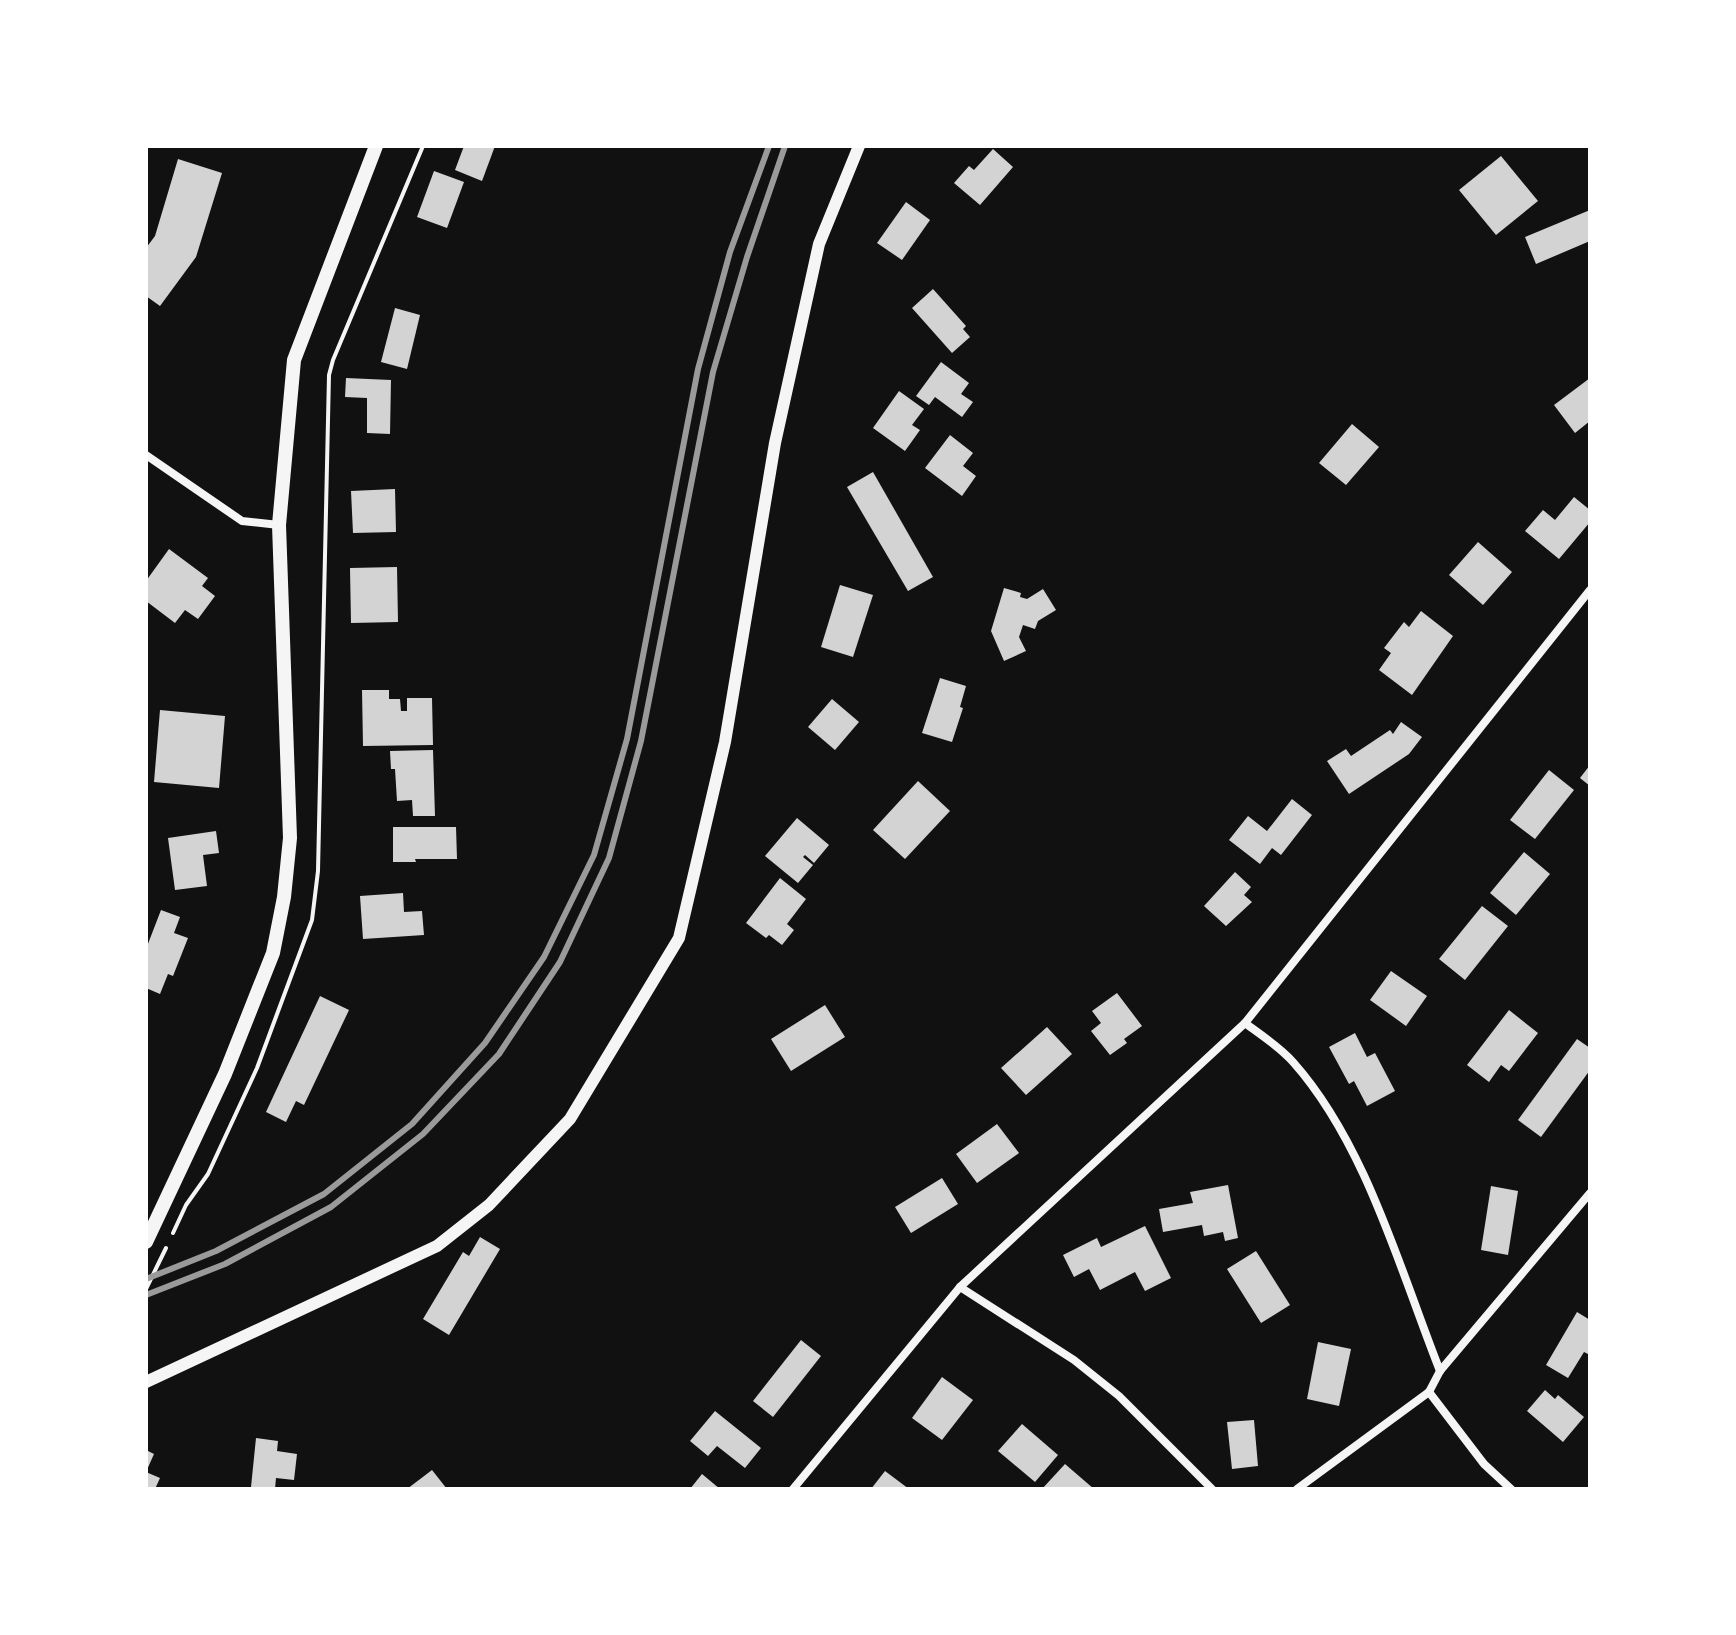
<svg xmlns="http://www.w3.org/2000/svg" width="1736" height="1635" viewBox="0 0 1736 1635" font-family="'Noto Sans',sans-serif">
<rect width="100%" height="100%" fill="#111"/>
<g fill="#d3d3d3">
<path d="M464 146H495L482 181 455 170Z"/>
<path d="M993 149 1013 167 980 205 954 183 969 166 974 170Z"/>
<path d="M1501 156 1538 201 1496 235 1459 190Z"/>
<path d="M178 159 222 173 196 257 160 306 146 296V248L155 236Z"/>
<path d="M434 171 464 182 447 228 417 217Z"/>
<path d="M906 202 930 220 902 260 877 243Z"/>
<path d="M1590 210V241L1536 264 1525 237Z"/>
<path d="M933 289 966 326 963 329 970 337 952 353 912 308Z"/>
<path d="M395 308 420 315 407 369 381 362Z"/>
<path d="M941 362 969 383 961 394 973 402 962 417 935 397 929 405 916 396Z"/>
<path d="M346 378 391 380 390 434 367 433V398L345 397Z"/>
<path d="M1590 378V421L1575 433 1554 405Z"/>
<path d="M899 391 924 409 912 425 920 430 905 451 873 428Z"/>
<path d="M1352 424 1379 447 1346 485 1319 463Z"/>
<path d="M950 435 973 453 963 466 976 476 962 496 925 468Z"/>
<path d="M873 472 933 577 908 591 847 487Z"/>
<path d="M395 489 396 532 353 533 351 491Z"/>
<path d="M1574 497 1590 510V522L1559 559 1525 531 1543 510 1555 520Z"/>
<path d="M1478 542 1512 572 1483 605 1449 575Z"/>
<path d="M169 549 208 578 202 586 215 596 198 619 185 610 175 623 146 601V581Z"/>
<path d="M397 567 398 622 351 623 350 568Z"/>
<path d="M840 585 873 595 853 657 821 647Z"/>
<path d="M1004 588 1021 593 1020 597 1027 599 1043 589 1056 610 1038 621 1035 629 1023 625 1019 637 1026 651 1004 661 991 631Z"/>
<path d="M1421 611 1453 636 1412 695 1379 670 1391 653 1384 648 1404 622 1409 627Z"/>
<path d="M940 678 966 686 960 707 963 708 952 742 922 733Z"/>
<path d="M362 690H389V699H400L401 711H407V698H432L433 745 363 746Z"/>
<path d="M832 699 859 722 835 750 808 727Z"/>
<path d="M160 710 225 716 219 788 154 782Z"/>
<path d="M1401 722 1422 737 1409 754 1349 794 1327 761 1346 749 1351 756 1390 730 1393 734Z"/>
<path d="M433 750 435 816H413L412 800 397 801 395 769H391L390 751Z"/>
<path d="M1590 765V786L1580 778Z"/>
<path d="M1549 770 1574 790 1535 839 1510 820Z"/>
<path d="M918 781 950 811 905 859 873 830Z"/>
<path d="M1292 799 1312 815 1281 855 1272 848 1260 864 1229 840 1248 816 1267 831Z"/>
<path d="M797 818 829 845 814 863 805 855 803 857 813 865 798 883 765 856Z"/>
<path d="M393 827H456L457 859H415L416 862H393Z"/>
<path d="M216 831 219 853 203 855 207 886 175 890 168 838Z"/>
<path d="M1524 852 1550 874 1516 915 1490 893Z"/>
<path d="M1235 872 1251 887 1244 895 1252 902 1226 926 1204 906Z"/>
<path d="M780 878 806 899 787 924 794 930 782 945 769 935 766 938 746 923Z"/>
<path d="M403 893 404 912 422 911 424 935 363 939 360 896Z"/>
<path d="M1482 906 1508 926 1465 980 1439 959Z"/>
<path d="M161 910 180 917 174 933 188 938 173 976 168 974 160 994 146 988V949Z"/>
<path d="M1391 971 1427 996 1406 1026 1370 1000Z"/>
<path d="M1117 993 1142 1026 1124 1039 1127 1043 1110 1055 1091 1031 1101 1023 1092 1011Z"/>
<path d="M320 996 349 1010 304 1105 296 1101 286 1122 266 1112Z"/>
<path d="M825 1005 845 1037 791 1071 771 1039Z"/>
<path d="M1509 1010 1538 1033 1509 1071 1501 1065 1489 1082 1467 1065Z"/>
<path d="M1047 1027 1072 1054 1026 1095 1001 1068Z"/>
<path d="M1355 1033 1367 1057 1375 1053 1395 1091 1367 1106 1354 1081 1349 1084 1329 1047Z"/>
<path d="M1577 1039 1590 1048V1070L1541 1137 1518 1120Z"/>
<path d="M997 1124 1019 1153 977 1183 956 1154Z"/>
<path d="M942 1178 958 1204 911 1233 895 1207Z"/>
<path d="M1228 1185 1238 1238 1225 1241 1223 1232 1204 1236 1202 1225 1163 1232 1159 1209 1193 1203 1190 1192Z"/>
<path d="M1491 1186 1518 1191 1508 1255 1481 1250Z"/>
<path d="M1145 1226 1171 1278 1145 1291 1135 1272 1100 1290 1089 1269 1074 1277 1063 1255 1097 1238 1101 1247Z"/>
<path d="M480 1237 500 1249 449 1335 423 1319 463 1252 469 1256Z"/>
<path d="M1256 1251 1290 1305 1261 1323 1227 1269Z"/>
<path d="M1577 1312 1590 1320V1355L1584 1352 1568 1378 1546 1365Z"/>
<path d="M801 1340 821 1356 773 1417 753 1401Z"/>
<path d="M1318 1342 1351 1349 1339 1406 1307 1399Z"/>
<path d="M942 1377 973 1400 942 1440 912 1418Z"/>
<path d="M1545 1390 1555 1399 1558 1395 1584 1417 1563 1442 1527 1411Z"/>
<path d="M715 1411 761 1448 745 1468 717 1446 708 1456 690 1441Z"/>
<path d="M1254 1420 1258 1466 1232 1469 1227 1422Z"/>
<path d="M1022 1424 1058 1455 1035 1482 998 1451Z"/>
<path d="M256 1438 278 1441 277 1451 297 1454 294 1480 276 1478 275 1489 251 1487Z"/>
<path d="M146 1450 154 1454 146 1472 160 1478 155 1489H146Z"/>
<path d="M1065 1464 1094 1489H1042Z"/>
<path d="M432 1470 447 1489H407Z"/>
<path d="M885 1471 909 1489H871Z"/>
<path d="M702 1474 720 1489H690Z"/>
</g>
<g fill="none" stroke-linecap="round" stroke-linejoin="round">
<g stroke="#f5f5f5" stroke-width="4">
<path d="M173 1233 186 1205 208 1174 257 1068 312 920 318 871 329 375 333 360 423 146"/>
<path d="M146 1289 166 1248"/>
</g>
<g stroke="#f5f5f5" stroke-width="8">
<path d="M146 455 242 521 279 525"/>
<path d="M1245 1023C1261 1035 1280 1047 1293 1062 1366 1144 1400 1270 1440 1371"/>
<path d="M960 1287 1074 1360 1119 1396 1212 1489"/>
<path d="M1429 1392 1484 1464 1511 1489"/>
<path d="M793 1489 960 1287 1245 1023 1590 590"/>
<path d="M1297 1489 1429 1392 1440 1371 1590 1193"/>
</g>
<path stroke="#f5f5f5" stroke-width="12" d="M146 1382 437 1246 489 1205 570 1119 679 938 725 742 775 443 819 244 859 146"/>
<path stroke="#f5f5f5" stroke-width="14" d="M146 1242 225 1074 273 953 284 897 290 838 279 525 294 360 376 146"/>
<g stroke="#9a9a9a" stroke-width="6">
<path d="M146 1279 216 1251 324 1194 412 1124 485 1043 544 957 594 855 627 739 698 369 730 252 769 146"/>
<path d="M146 1295 225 1264 331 1207 423 1134 499 1054 560 962 609 858 641 741 713 372 747 257 785 146"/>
</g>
</g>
<rect width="1736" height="1635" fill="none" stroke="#ffffff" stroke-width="296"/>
</svg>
